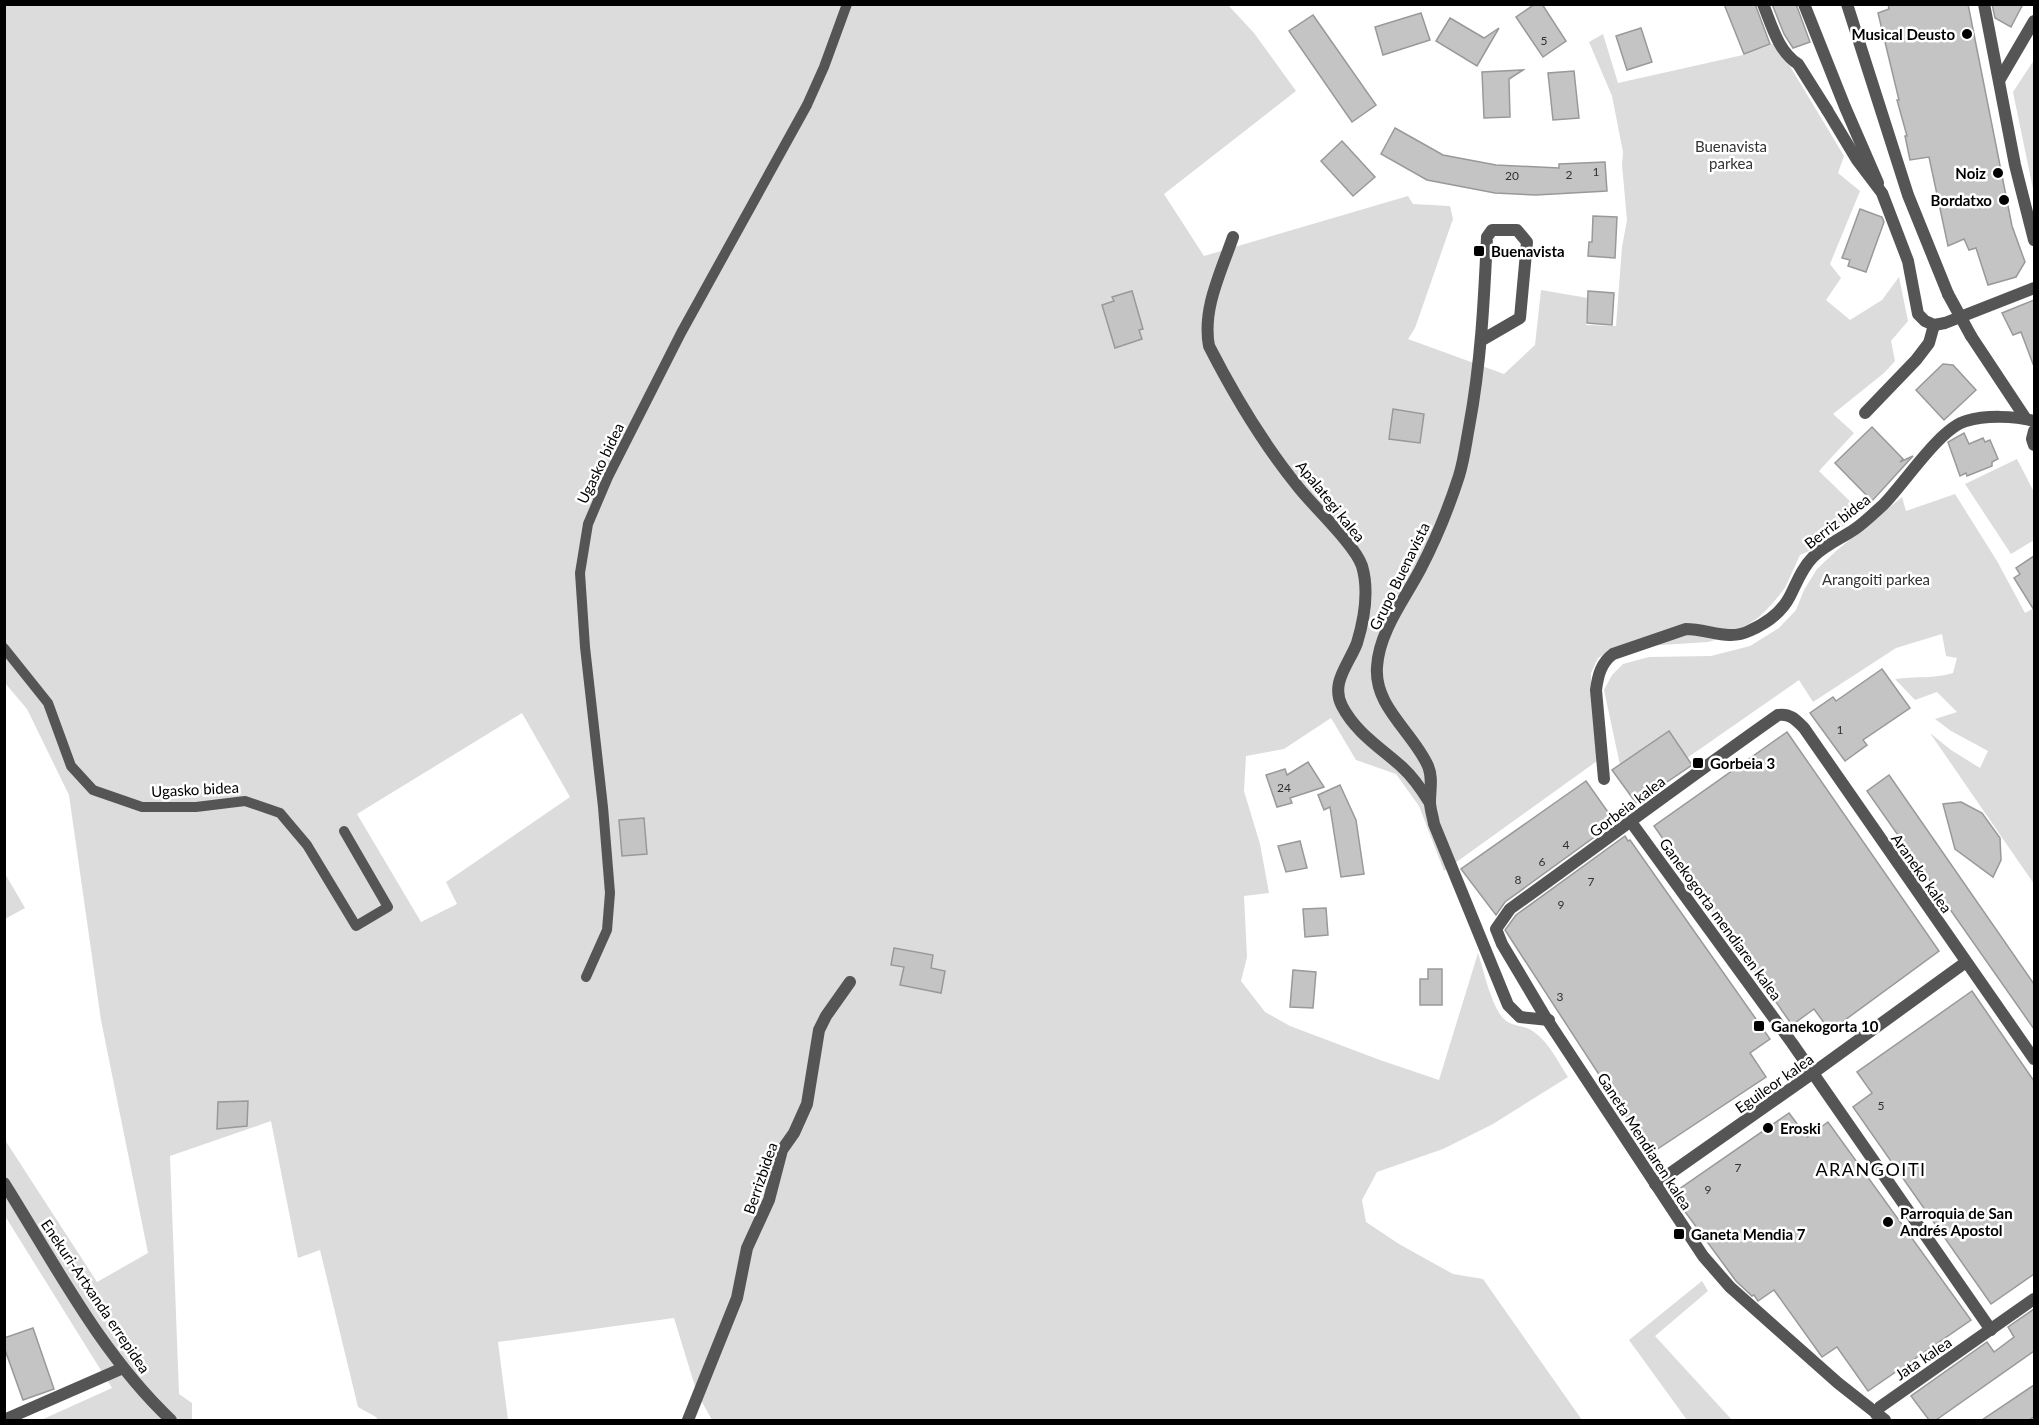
<svg xmlns="http://www.w3.org/2000/svg" width="2039" height="1425" viewBox="0 0 2039 1425" font-family="Lato,sans-serif">
<rect width="100%" height="100%" fill="#fff"/>
<g fill="#dcdcdc" fill-rule="evenodd">
<path d="M4 5H1228L1254 33 1296 91 1164 194 1204 256 1408 196 1413 204 1450 206 1453 219 1415 328 1408 339 1504 374 1535 345 1541 290 1588 298 1586 325 1616 326 1622 247 1627 220 1622 165 1623 152 1612 96 1589 42 1603 34 1618 83 1743 55 1776 43 1844 156 1838 173 1860 191 1830 264 1841 278 1826 300 1850 320 1882 300 1899 277 1908 321 1891 341 1895 361 1884 373 1833 414 1854 433 1819 471 1861 512 1816 548 1800 555 1785 588 1772 604 1759 617 1732 635 1708 642 1615 648 1598 658 1591 673V694L1597 761 1444 871 1419 806 1396 774 1356 760 1331 718 1284 749 1246 756 1244 791 1260 844 1269 893 1244 896 1247 957 1241 981 1265 1012 1290 1026 1380 1060 1439 1080 1478 953C1484 971 1491 1006 1504 1019 1512 1027 1525 1025 1534 1032 1549 1042 1558 1062 1568 1077L1493 1124 1443 1149 1377 1172 1362 1200 1366 1222 1399 1244 1453 1274 1483 1279 1582 1420H712L697 1393 674 1318 498 1342 508 1420H378L376 1417 358 1407 320 1250 298 1258 271 1121 170 1156 179 1394 192 1403V1420H41L112 1388 5 1216V1140L97 1282 148 1253 101 1020 69 795 27 709 5 683ZM522 713 570 797 446 882 457 904 421 922 357 814Z"/>
<path d="M2034 60V194L2013 92Z"/>
<path d="M2017 459 2034 492V540L2011 554 1965 484Z"/>
<path d="M1955 494 1997 561 2025 613 2034 608V884L1930 733 1951 750 1980 768 1988 751 1951 731 1935 719 1957 712 1937 692 1915 700 1895 679C1915 676 1935 679 1953 673L1957 658 1946 656 1942 634 1896 648 1813 702 1799 680 1687 758 1668 731 1620 765 1604 690 1612 675 1623 664 1649 657 1711 656 1750 646 1779 628 1796 610 1804 590 1817 569 1836 551 1902 497 1906 511Z"/>
<path d="M4 872 25 908 5 919H4Z"/>
<path d="M1702 1281 1708 1291 1655 1336 1732 1420H1687L1629 1340Z"/>
</g>
<g fill="#c4c4c4" stroke="#999" stroke-width="1.5">
<path d="M1535 4H1542L1566 41 1543 57 1516 17Z"/>
<path d="M1724 4H1755L1770 44 1744 54Z"/>
<path d="M1772 4H1796L1810 42 1793 48 1784 34Z"/>
<path d="M1888 4H1968L2012 226 2025 262 2016 277 1988 285 1976 248 1969 250 1964 239 1948 246 1929 157 1910 160 1905 136H1907L1897 100H1899L1878 13 1889 9Z"/>
<path d="M1992 4H2023L2011 27 1995 18Z"/>
<path d="M1421 13 1430 40 1383 55 1375 27Z"/>
<path d="M1313 15 1376 105 1352 122 1289 31Z"/>
<path d="M1450 18 1484 38 1499 28 1477 66 1436 41Z"/>
<path d="M1641 28 1652 62 1627 70 1616 36Z"/>
<path d="M1523 70 1509 79 1510 117 1484 118 1482 72Z"/>
<path d="M1574 71 1579 118 1553 120 1548 73Z"/>
<path d="M1395 128 1443 155 1496 165 1559 168V164L1605 162 1607 191 1536 195 1495 193 1427 180 1381 154Z"/>
<path d="M1342 141 1375 177 1353 196 1321 161Z"/>
<path d="M1860 209 1882 217 1884 222 1866 272 1848 266 1850 260 1842 258Z"/>
<path d="M1593 216 1617 217 1615 258 1588 256 1589 242H1592Z"/>
<path d="M1132 291 1143 329 1139 330 1142 339 1115 348 1102 305 1114 301 1112 297Z"/>
<path d="M1588 291 1614 293 1612 325 1587 323Z"/>
<path d="M2034 300V363L2033 364 2021 332 2013 335 2002 313Z"/>
<path d="M1943 364 1953 365 1976 390 1944 420 1916 390Z"/>
<path d="M1393 409 1424 414 1420 443 1389 439Z"/>
<path d="M1872 427 1903 459 1900 462 1913 456 1872 501 1835 463Z"/>
<path d="M1964 433 1969 444 1983 438 1985 442 1990 440 1998 459 1992 462V466L1967 476 1966 473 1960 476 1948 442Z"/>
<path d="M2034 556V610L2014 578 2020 574 2016 568Z"/>
<path d="M1882 669 1910 708 1863 740 1867 745 1845 761 1810 713 1833 697 1836 701Z"/>
<path d="M1669 731 1692 765 1636 803 1612 770Z"/>
<path d="M1787 732 1939 951 1830 1031 1814 1009 1792 1025 1654 826Z"/>
<path d="M1308 762 1324 787 1290 798 1292 803 1277 807 1266 775 1285 769 1287 775Z"/>
<path d="M1889 775 2034 984V1029L1867 791Z"/>
<path d="M1586 781 1615 822 1505 902 1496 915 1461 869Z"/>
<path d="M1340 785 1356 820 1364 874 1341 877 1330 807 1324 810 1318 795Z"/>
<path d="M1961 802 1982 813 2000 838 2001 860 1993 877 1955 849 1943 804Z"/>
<path d="M644 818 647 854 622 856 619 820Z"/>
<path d="M1625 836 1628 841 1630 840 1770 1039 1750 1053 1766 1077 1653 1152 1640 1131 1637 1133 1505 930 1516 915Z"/>
<path d="M1300 841 1307 868 1286 872 1278 846Z"/>
<path d="M1326 908 1328 935 1305 937 1303 909Z"/>
<path d="M894 948 933 955 931 968 945 971 941 993 900 985 904 967 891 965Z"/>
<path d="M1428 969H1442V1005H1420V979H1428Z"/>
<path d="M1293 970 1316 972 1313 1008 1290 1007Z"/>
<path d="M1972 991 2034 1081V1274L1991 1304 1853 1107 1872 1093 1857 1072Z"/>
<path d="M248 1101 247 1126 217 1129 218 1102Z"/>
<path d="M1789 1113 1807 1137 1828 1122 1971 1320 1868 1391 1837 1347 1822 1357 1774 1290 1758 1301 1754 1295 1752 1296 1736 1281 1672 1194Z"/>
<path d="M2034 1309V1351L1936 1420H1929L1911 1396 1987 1342 1994 1352 2014 1337 2008 1327Z"/>
<path d="M33 1328 54 1389 23 1400 4 1347V1338Z"/>
<path d="M2034 1385V1417L2029 1420H1982Z"/>
</g>
<g fill="none" stroke-linecap="round" stroke-linejoin="round">
<g stroke="#555" stroke-width="10">
<path d="M4 648 48 703 71 766 93 790 142 807H196L245 801 280 813 307 845 356 926 388 907 344 831"/>
<path d="M586 977 607 930 610 893 603 807 585 647 580 573 588 524 608 477 681 333 807 105 824 67 847 4"/>
</g>
<g stroke="#555" stroke-width="12">
<path d="M1763 4C1772 26 1778 51 1798 64L1827 110"/>
<path d="M1804 4 1845 107 1878 183"/>
</g>
<g stroke="#555" stroke-width="12">
<path d="M1847 4 1908 195 1948 294"/>
<path d="M1984 4 2015 165 2034 240"/>
<path d="M2000 79 2034 21"/>
<path d="M1827 110 1857 160 1882 193 1908 261 1918 314 1925 321 1934 325 1945 323 2034 288"/>
<path d="M1233 237C1221 272 1202 309 1209 346 1234 395 1264 445 1299 488 1314 507 1355 545 1362 566 1369 590 1364 620 1357 643 1349 664 1330 683 1342 706 1356 733 1381 748 1402 767 1414 778 1422 790 1430 803"/>
<path d="M1971 336 2026 419"/>
<path d="M1482 340 1520 318 1527 242 1517 230H1492L1487 237C1484 301 1481 363 1469 427 1466 443 1464 460 1459 476 1449 507 1436 539 1421 568 1405 599 1379 631 1377 667 1374 707 1413 732 1428 766 1433 778 1430 789 1430 802 1430 809 1433 817 1434 824L1508 1005 1520 1017 1549 1020"/>
<path d="M1865 413 1916 360 1929 343 1934 325"/>
<path d="M2034 431 2032 439 2034 445"/>
<path d="M1604 779 1596 690C1598 675 1601 663 1613 654L1686 629C1708 629 1729 641 1749 631 1765 624 1782 612 1790 596 1797 582 1802 568 1813 557 1825 545 1842 538 1855 529 1865 522 1874 513 1883 505 1904 484 1940 428 1966 421 1986 415 2014 416 2034 421"/>
<path d="M1631 822 1792 1043 1991 1330"/>
<path d="M1655 1184 1813 1073 1966 962"/>
<path d="M1876 1414 1880 1407 2034 1299"/>
<path d="M4 1420 123 1368"/>
<path d="M688 1420 737 1298 747 1248 769 1200 782 1150 794 1133 807 1104 819 1030 826 1016 850 982"/>
<path d="M1885 1420 1838 1383 1730 1287 1703 1256 1546 1018 1502 944 1496 929 1510 909C1599 845 1687 779 1778 715 1790 713 1796 720 1804 728L2034 1059"/>
</g>
<path stroke="#555" stroke-width="12" d="M4 1183C55 1264 101 1354 171 1420"/>
<path stroke="#555" stroke-width="12" d="M1948 294 1971 336"/>
</g>
<g fill="#000" stroke="#fff" stroke-width="2">
<circle cx="1967" cy="34" r="6"/>
<circle cx="1998" cy="173" r="6"/>
<circle cx="2004" cy="200" r="6"/>
<rect x="1473" y="245" width="12" height="12" rx="3"/>
<rect x="1692" y="757" width="12" height="12" rx="3"/>
<rect x="1753" y="1020" width="12" height="12" rx="3"/>
<circle cx="1768" cy="1128" r="6"/>
<circle cx="1888" cy="1222" r="6"/>
<rect x="1673" y="1228" width="12" height="12" rx="3"/>
</g>
<g text-anchor="middle" dominant-baseline="central" stroke-width="5" stroke-linejoin="round" paint-order="stroke">
<g font-size="12" fill="#313131">
<text x="1544" y="40">5</text>
<text x="1596" y="171">1</text>
<text x="1569" y="174">2</text>
<text x="1512" y="175">20</text>
<text x="1840" y="729">1</text>
<text x="1284" y="787">24</text>
<text x="1566" y="844">4</text>
<text x="1542" y="861">6</text>
<text x="1518" y="879">8</text>
<text x="1591" y="881">7</text>
<text x="1561" y="904">9</text>
<text x="1560" y="996">3</text>
<text x="1881" y="1105">5</text>
<text x="1738" y="1167">7</text>
<text x="1708" y="1189">9</text>
</g>
<g font-size="15" font-weight="bold" fill="#000" stroke="#fff" text-anchor="start">
<text x="1955" y="34" text-anchor="end">Musical Deusto</text>
<text x="1986" y="173" text-anchor="end">Noiz</text>
<text x="1992" y="200" text-anchor="end">Bordatxo</text>
<text x="1491" y="251">Buenavista</text>
<text x="1710" y="763">Gorbeia 3</text>
<text x="1771" y="1026">Ganekogorta 10</text>
<text x="1780" y="1128">Eroski</text>
<text x="1900" y="1213">Parroquia de San<tspan x="1900" dy="17">Andrés Apostol</tspan></text>
<text x="1691" y="1234">Ganeta Mendia 7</text>
</g>
<g font-size="15" fill="#333" stroke="#fff">
<text x="1731" y="146">Buenavista<tspan x="1731" dy="17">parkea</tspan></text>
<text x="1876" y="579">Arangoiti parkea</text>
</g>
<g font-size="15" fill="#000" stroke="#fff">
<text transform="translate(600 463) rotate(-64)">Ugasko bidea</text>
<text transform="translate(1331 501) rotate(51)">Apalategi kalea</text>
<text transform="translate(1837 521) rotate(-38)">Berriz bidea</text>
<text transform="translate(1399 576) rotate(-64)">Grupo Buenavista</text>
<text transform="translate(195 789) rotate(-3)">Ugasko bidea</text>
<text transform="translate(1627 806) rotate(-37)">Gorbeia kalea</text>
<text transform="translate(1922 873) rotate(55)">Araneko kalea</text>
<text transform="translate(1721 919) rotate(54)">Ganekogorta mendiaren kalea</text>
<text transform="translate(1774 1083) rotate(-35)">Eguileor kalea</text>
<text transform="translate(1645 1141) rotate(57)">Ganeta Mendiaren kalea</text>
<text transform="translate(760 1178) rotate(-71)">Berrizbidea</text>
<text transform="translate(96 1296) rotate(56)">Enekuri-Artxanda errepidea</text>
<text transform="translate(1923 1358) rotate(-34)">Jata kalea</text>
</g>
<g font-size="18" letter-spacing="1.5" fill="#000" stroke="#fff">
<text x="1871" y="1169">ARANGOITI</text>
</g>
</g>
<rect width="2039" height="1425" fill="none" stroke="#000000" stroke-width="12"/>
</svg>
